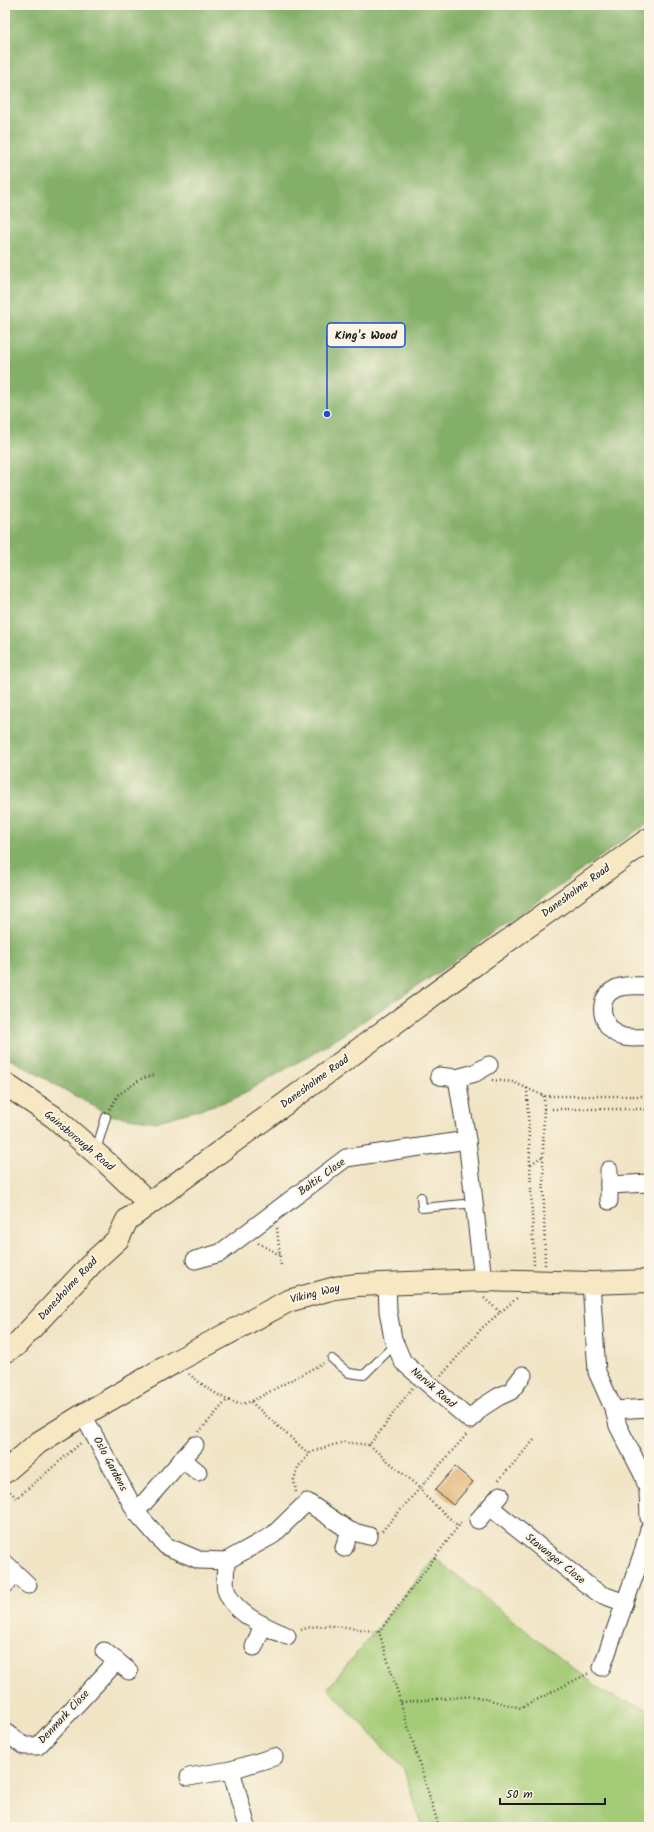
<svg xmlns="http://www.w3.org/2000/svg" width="654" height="1832" viewBox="0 0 654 1832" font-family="Kalam,sans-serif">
<rect width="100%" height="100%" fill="#fcf5e5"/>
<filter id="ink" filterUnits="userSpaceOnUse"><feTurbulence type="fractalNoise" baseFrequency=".025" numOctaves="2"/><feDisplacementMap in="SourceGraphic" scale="8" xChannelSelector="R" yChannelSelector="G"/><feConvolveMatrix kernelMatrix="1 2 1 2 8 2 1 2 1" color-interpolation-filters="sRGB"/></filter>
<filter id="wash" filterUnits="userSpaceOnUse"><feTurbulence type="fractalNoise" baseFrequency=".012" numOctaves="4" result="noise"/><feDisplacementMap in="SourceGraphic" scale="16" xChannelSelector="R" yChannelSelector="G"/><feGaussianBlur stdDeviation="0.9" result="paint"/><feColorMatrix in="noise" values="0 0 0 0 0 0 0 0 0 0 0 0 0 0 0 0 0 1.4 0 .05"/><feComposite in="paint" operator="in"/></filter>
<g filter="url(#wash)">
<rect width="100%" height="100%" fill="#f0e4c5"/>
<path fill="#a4cb77" stroke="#60744a" d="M435 1558 604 1693 649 1710V1827H422L404 1770 328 1688Z"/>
<path fill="#83af68" stroke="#506642" d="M5 5H649V822L439 972 314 1053 232 1100 155 1122 109 1115 5 1056Z"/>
<g id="blocks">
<path fill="#e0ae6d" d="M455 1467 473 1482 453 1505 435 1490Z"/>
</g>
</g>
<g filter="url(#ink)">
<use href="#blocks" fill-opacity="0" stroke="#3c3a35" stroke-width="1"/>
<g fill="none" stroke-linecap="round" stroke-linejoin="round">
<defs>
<g id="lane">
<path d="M96 1150 106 1117"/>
<path d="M421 1197 422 1208 475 1203"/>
<path d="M332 1359 349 1373 364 1375 395 1344"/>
</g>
<g id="street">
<path d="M649 986C638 986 625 984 615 989 593 1000 603 1032 624 1037 632 1039 641 1037 649 1038"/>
<path d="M439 1076 457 1078"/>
<path d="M609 1170V1201"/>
<path d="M609 1185 649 1183"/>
<path d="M195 1260 220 1253 346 1158 467 1140"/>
<path d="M483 1280 467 1140 457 1078 475 1073 489 1065"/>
<path d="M591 1283 597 1372 614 1410 618 1426 643 1475 648 1490 649 1518"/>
<path d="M387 1284 388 1311 393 1339 403 1362 470 1420 481 1408 498 1397 511 1391 523 1375"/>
<path d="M614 1410 649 1408"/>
<path d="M83 1415 136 1512 166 1546 199 1560 226 1561 273 1535 307 1502 350 1531 369 1536"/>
<path d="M182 1459 198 1472"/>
<path d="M490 1507 586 1584 600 1594 625 1603"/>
<path d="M136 1512 195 1445"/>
<path d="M478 1520 500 1495"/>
<path d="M344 1548 350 1531"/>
<path d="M226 1561C226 1570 224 1582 226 1590 234 1614 266 1627 287 1636"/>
<path d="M5 1563 28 1585"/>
<path d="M5 1585 15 1573"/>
<path d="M254 1647 263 1625"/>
<path d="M104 1651 129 1671"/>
<path d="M602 1667 643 1552 649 1529"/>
<path d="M5 1732 24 1746H38L117 1661"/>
<path d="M231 1770 247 1827"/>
<path d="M189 1777 231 1770 274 1757"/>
</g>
<g id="secondary">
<path d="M5 1084 54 1117 106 1162 149 1203"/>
<path d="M5 1352 15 1346 95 1260 118 1239 127 1220 452 981 649 839"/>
<path d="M5 1472 38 1443 83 1415 173 1363 288 1301 335 1288 357 1285 483 1280 591 1283 649 1281"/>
</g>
</defs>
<use href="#lane" stroke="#3c3a35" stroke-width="10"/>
<use href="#street" stroke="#3c3a35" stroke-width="19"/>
<use href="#secondary" stroke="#3c3a35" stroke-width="24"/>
<g stroke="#3c3a35" stroke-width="2.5" stroke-dasharray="1 3" stroke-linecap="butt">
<path d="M492 1080 513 1082 544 1096H649"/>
<path d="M527 1088 534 1265"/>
<path d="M544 1096 543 1156 545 1265"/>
<path d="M110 1109 118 1095 141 1079 154 1075"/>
<path d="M544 1109H649"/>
<path d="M531 1164 543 1156"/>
<path d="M277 1228 281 1266"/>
<path d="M258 1243 280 1255"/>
<path d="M484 1298 500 1312"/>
<path d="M189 1374C201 1384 226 1403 242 1404 245 1404 250 1401 254 1400L323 1363"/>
<path d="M441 1376 483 1327 517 1298"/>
<path d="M251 1402 309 1454"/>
<path d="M199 1432 228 1399"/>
<path d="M369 1445 420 1488 467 1434"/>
<path d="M499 1480 535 1439"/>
<path d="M7 1489 17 1498 82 1442"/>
<path d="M296 1492 294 1480 298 1467 312 1451 344 1442 369 1445 379 1433 412 1388"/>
<path d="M382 1531 420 1488 425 1496 457 1525"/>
<path d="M301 1630C322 1621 357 1629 379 1632"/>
<path d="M401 1702 474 1696 521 1708 589 1673"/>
<path d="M439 1827 379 1632 463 1520"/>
</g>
<use href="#lane" stroke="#fff" stroke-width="8"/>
<use href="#street" stroke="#fff" stroke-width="17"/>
<use href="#secondary" stroke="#f7e8c3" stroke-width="22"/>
</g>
</g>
<g text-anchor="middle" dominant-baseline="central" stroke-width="4" stroke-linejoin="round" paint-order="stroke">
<g font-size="11" fill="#1c1c1c" stroke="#fcf5e5">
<text transform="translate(576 891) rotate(-36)">Danesholme Road</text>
<text transform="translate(315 1082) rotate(-36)">Danesholme Road</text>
<text transform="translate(79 1141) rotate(40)">Gainsborough Road</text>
<text transform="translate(322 1177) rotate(-36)">Baltic Close</text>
<text transform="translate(68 1289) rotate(-47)">Danesholme Road</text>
<text transform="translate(315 1294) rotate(-14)">Viking Way</text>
<text transform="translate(433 1388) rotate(41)">Narvik Road</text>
<text transform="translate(110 1464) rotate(62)">Oslo Gardens</text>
<text transform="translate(555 1559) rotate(39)">Stavanger Close</text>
<text transform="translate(64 1717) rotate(-47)">Denmark Close</text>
</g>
</g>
<path fill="none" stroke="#1d4ed8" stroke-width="1.5" d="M327 414L327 335"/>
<circle fill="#1d4ed8" stroke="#fcf5e5" stroke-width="1.5" cx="327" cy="414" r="4"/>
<rect fill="#fcf5e5" stroke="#1d4ed8" stroke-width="1.5" x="327" y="323" width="78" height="24" rx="4"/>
<g font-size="12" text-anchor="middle" font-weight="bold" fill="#1c1c1c">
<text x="366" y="339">King's Wood</text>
</g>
<rect width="654" height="1832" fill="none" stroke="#fcf5e5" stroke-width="20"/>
<path d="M500 1798v6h105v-6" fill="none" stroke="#1c1c1c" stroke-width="2"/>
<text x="506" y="1798" font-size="12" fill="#1c1c1c" stroke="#fcf5e5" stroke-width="3" paint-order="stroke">50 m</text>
</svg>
